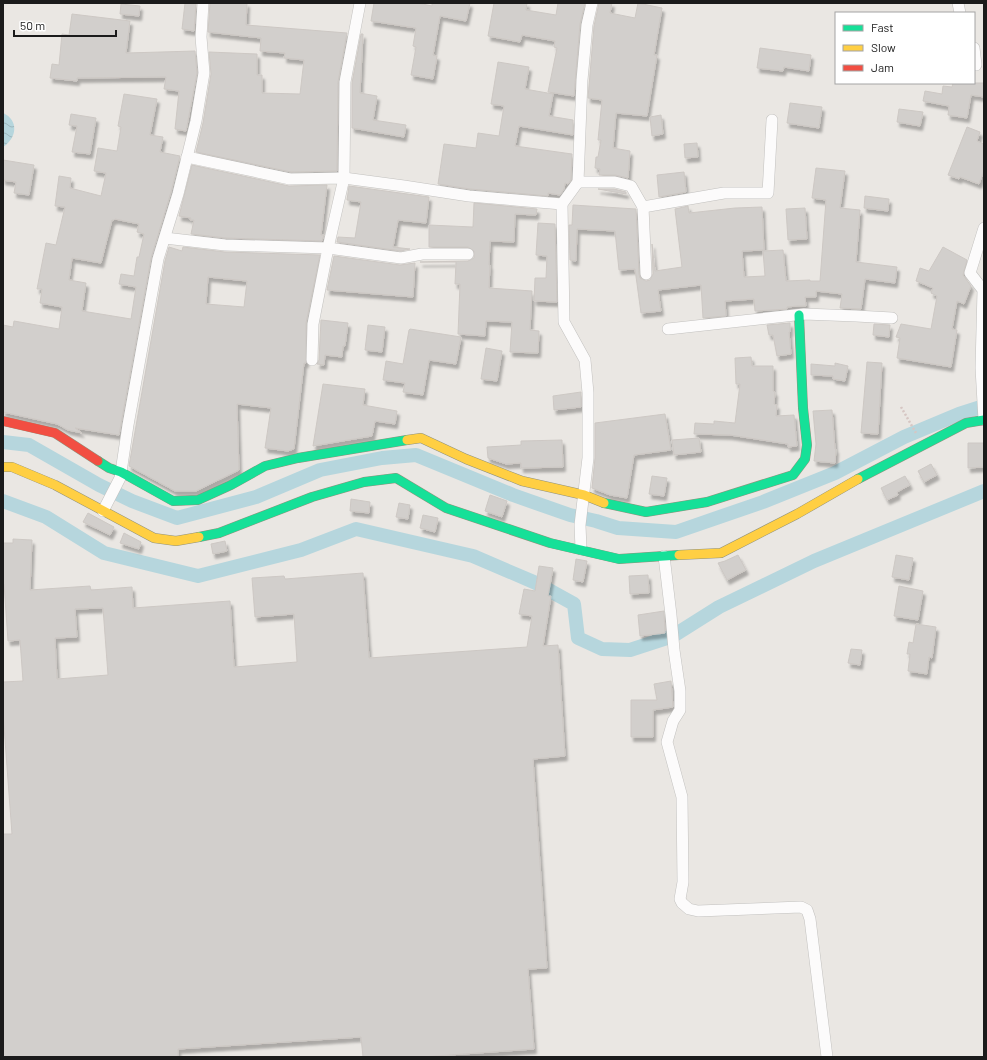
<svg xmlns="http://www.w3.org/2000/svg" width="987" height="1060" viewBox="0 0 987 1060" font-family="Barlow,sans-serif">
<defs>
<pattern id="water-waves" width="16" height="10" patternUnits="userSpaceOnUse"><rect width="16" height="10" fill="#b6d6dd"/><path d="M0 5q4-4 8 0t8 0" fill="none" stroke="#9cb7bd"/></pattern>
<filter id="shadow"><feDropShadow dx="2.5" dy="4.5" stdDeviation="1" flood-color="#0004"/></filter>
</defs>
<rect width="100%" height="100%" fill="#eae7e3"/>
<path fill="url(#water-waves)" d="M3 113C19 120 17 138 3 147Z"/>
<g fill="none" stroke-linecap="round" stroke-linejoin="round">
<g stroke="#b6d6dd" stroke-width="14">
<path d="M3 442 29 445 99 485 132 501 177 518 256 497 320 470 382 458 416 455 513 495 570 515 596 521 618 528 676 532 763 502 835 473 904 437 959 414 984 406"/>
<path d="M3 501 46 517 104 553 198 576 301 550 356 529 473 556 536 583 574 604 578 638 602 649 630 650 673 636 719 607 814 561 984 491"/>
</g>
</g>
<g fill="#d2cfcc" stroke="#cdc8c4" fill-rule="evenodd" filter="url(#shadow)">
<path d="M185 3 196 4 194 31 182 29Z"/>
<path d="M210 3H247L246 25 347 33 338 82 337 171 291 172 196 152 203 123 211 74 209 52 257 54V75H262V93L300 94 304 60 284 58 285 53 260 51 261 38 208 32Z"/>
<path d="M374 3H418L432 6V3H470L466 21 440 16 433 55 437 56 433 79 411 75 416 47 413 46 416 28 371 21Z"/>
<path d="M494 3H527L526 10 556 15 558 3H585L580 24 574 96 548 92 557 48 554 47 555 41 522 35 520 42 488 36Z"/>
<path d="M599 3H612L610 13 635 18 638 3 662 8 654 55H657L647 116 616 113 613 148 630 151 628 178 615 175H599L600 169 595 168 596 157H598L601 140H598L602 100 588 98 594 26Z"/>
<path d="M121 4 140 6 139 16 120 14Z"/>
<path d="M72 14 130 21 126 53 195 51 197 73 186 131 175 129 179 91 164 89 166 77 77 78V81L50 78 52 64 59 65 62 34 69 35Z"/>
<path d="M361 34H363L360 93 377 96 373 120 406 125 404 137 352 128V83Z"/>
<path d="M760 48 811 55 809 71 784 67 783 71 757 68Z"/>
<path d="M498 62 529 67 525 89 553 94 549 116 573 120V135L519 126 515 146 572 154 571 180 568 184 565 183 564 189 560 195 548 193V196L470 189 438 184 444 144 476 148 478 133 499 136 504 106 491 104Z"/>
<path d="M953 83H984V97L971 95 967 118 948 115 949 106 923 101 925 91 942 94 943 86 952 87Z"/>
<path d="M124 94 157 99 150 135 163 137 160 152 180 156 171 192 151 258 119 435 75 428 82 433 68 430 57 424 3 412V325L13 327 14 321 59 329 62 307 40 303 42 289H37L46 243 56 245 65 207 55 206 59 176 71 178 70 188 101 196 106 173 94 171 98 148 117 151 121 127 118 126ZM115 219 139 224 137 232 144 234 139 257H137L134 276 121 274 119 284 136 287 131 319 82 311 86 283 69 280 72 258 101 263 112 220H114Z"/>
<path d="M790 103 822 107 819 128 787 123Z"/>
<path d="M899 109 923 112 920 126 897 122Z"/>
<path d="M71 114 96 118 90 154 72 152 77 126 69 125Z"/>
<path d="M661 115 663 134 652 136 650 117Z"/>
<path d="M967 127 980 132 977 141 984 144V171L979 184 960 177 959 179 948 175Z"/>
<path d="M697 143 698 157 685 158 684 144Z"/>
<path d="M3 160 34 165 29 195 14 193 16 182 3 180Z"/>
<path d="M192 165 289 186 327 185 321 235H324L322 241 226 238 191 234 194 220H190L191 218 179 216Z"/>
<path d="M816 168 845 171 840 208 860 210 856 262 897 267 895 283 865 279 861 309 840 308 842 294 816 291V297H805L806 306H798L787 307V309L755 311 754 299 725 301 726 316 703 318 701 285 658 290 661 311 641 313 635 269 619 270 615 231 577 229 576 261 570 260 569 225H572L573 205 636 209 639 274 640 278 646 281 650 280 653 274 652 244 655 271 682 267 675 209 688 206 689 213 735 208 762 207 764 250 742 251 744 277 765 276 763 251 783 250 786 281 810 280V281H820L826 200 812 198Z"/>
<path d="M684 172 686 192 659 197 657 175Z"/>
<path d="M349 186 429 197 426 223 398 220 393 247 410 249 401 251 337 242 338 237 355 238 361 202 347 200Z"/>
<path d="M598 189H614L626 192V194Z"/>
<path d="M865 196 889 199 888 211 864 208Z"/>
<path d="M474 203 537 209 536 215 515 214 514 242 490 241 489 265H490L489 288 532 291 530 330 539 331 538 353 510 352 512 322 486 321 485 336 458 334 460 284H455L456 262H420L468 261 474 258V251L468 247H429V225L473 227Z"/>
<path d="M805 208 807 239 788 240 786 209Z"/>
<path d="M538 223 555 224 557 302 534 301 535 278H546L547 256 536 255Z"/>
<path d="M169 247 182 251 183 247 225 252 320 255 306 323V363H304L294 449 288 451 265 448 271 408 237 404 239 470 196 491H175L129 466 165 261ZM208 277 247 281 244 307 206 304Z"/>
<path d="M943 247 967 260 963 275 971 286 964 304 957 301 952 329 957 330 951 367 897 358 900 338 896 337 901 324 931 329 937 296 931 293 933 288 916 281 920 268 929 271Z"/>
<path d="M334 256 400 265 415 263 413 297 327 290Z"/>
<path d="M321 320 348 323 345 346H343L342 357 325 355 324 365 317 364 319 360Z"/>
<path d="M790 323V332H789L791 354 777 356 773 335H769L767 325Z"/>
<path d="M874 324 890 325 889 337 873 335Z"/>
<path d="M368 325 385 327 382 352 365 350Z"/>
<path d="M410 329 461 337 456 364 429 360 423 395 403 392 405 383 383 380 386 361 403 364 409 330Z"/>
<path d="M486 348 502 351 497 381 481 379Z"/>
<path d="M751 357 752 366H773V391L775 392 774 404 777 405 776 416 794 415 797 446 788 447V444L730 435 694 434 695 423 714 424V421L735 423 740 384H736L735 358Z"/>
<path d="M867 362 882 363 878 434 861 433Z"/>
<path d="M835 363 848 366 845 381 833 379V376L811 375V364L835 366Z"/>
<path d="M323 384 365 389 363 405 397 411 395 424 375 421 372 436 313 446Z"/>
<path d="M581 392V407L554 410 553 396Z"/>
<path d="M832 410 835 449H836L835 463 814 461 816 444 813 411Z"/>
<path d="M665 414 671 450 634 455 627 498 610 495 592 488 595 458V423Z"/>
<path d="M699 438 701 452 674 455 672 440Z"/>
<path d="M562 440 563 467 521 468V463L506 464 488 458 487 447 521 445V441Z"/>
<path d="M968 443H984V467L968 468Z"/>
<path d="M931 464 937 475 924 482 918 471Z"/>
<path d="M652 476 667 478 664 496 649 494Z"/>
<path d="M905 476 910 485 897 492 898 495 887 500 881 488Z"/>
<path d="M490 495 507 501 502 517 485 511Z"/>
<path d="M351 499 370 502 369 513 350 511Z"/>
<path d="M399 503 410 505 408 519 396 517Z"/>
<path d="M88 513 114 527 110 535 83 522Z"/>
<path d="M423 515 438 518 435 532 420 528Z"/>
<path d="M124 533 141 542 139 549 120 543Z"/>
<path d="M13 539 32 540 30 590 90 586 91 590 132 587 133 608 230 601 234 667 297 662 294 614 255 617 252 578 284 576 285 579 363 573 369 658 527 647 532 616 519 614 524 589 535 591 539 566 553 568 548 596H551L543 646 558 645 565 756 533 759 547 968 528 969 534 1049 421 1057H363L361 1037 178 1049V1057H3V834H12L3 713V682L23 681 20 640 8 641 4 584H3V543H13ZM103 608 108 675 57 679 55 638 77 637 75 609Z"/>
<path d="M225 541 227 551 213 554 211 544Z"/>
<path d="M738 555 746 570 727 580 718 563 725 561Z"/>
<path d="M896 555 913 558 909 580 892 577Z"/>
<path d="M576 559 587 561 583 582 573 580Z"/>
<path d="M648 575 649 593 630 594 629 576Z"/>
<path d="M899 586 923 591 918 620 894 616Z"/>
<path d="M664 611 665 633 640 636 638 615Z"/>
<path d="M916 624 936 627 932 658 929 657 927 674 908 671 910 654H907L909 642 913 643Z"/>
<path d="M851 649 862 650 860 665 848 663Z"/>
<path d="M671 681 673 707 653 710V737H631V700H657L654 684Z"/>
</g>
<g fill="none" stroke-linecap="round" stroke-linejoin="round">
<defs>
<g id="street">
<path d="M958 3 960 13"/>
<path d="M974 48 976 65"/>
<path d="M187 157 290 179 344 178 404 186 469 196 562 204"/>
<path d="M578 182H615L631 186 643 207 724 193H768L772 120"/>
<path d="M643 207 646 274"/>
<path d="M165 238 225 245 328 248 401 258 422 254H468"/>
<path d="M668 329 804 314 856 316 892 318"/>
<path d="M312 360 313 324 328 248 344 178 345 82 360 3"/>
<path d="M984 420 981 368 983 290 970 273 984 228"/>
<path d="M103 511 120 478 121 472 128 425 158 259 178 194 196 121 204 73 201 37 203 3"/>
<path d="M581 549 580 525 588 458V393L585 360 564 322 562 204 578 182 582 80 587 25 592 3"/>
<path d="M664 556 671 615 674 650 680 691V710L673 721 667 742 682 797 683 882 680 899 682 903 689 909 698 911 801 907 807 910 810 919 827 1057"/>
</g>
<g id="fast">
<path d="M98 461 109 468 121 472 173 501 198 500 231 485 265 466 298 458 407 440"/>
<path d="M858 479 966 423 984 420"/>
<path d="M604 503 646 512 707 502 793 475 805 459 807 445 803 408 799 315"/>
<path d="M199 537 219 533 312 497 364 482 396 478 446 508 550 543 619 559 679 555"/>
</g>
<g id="slow">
<path d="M407 440 421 438 466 459 522 481 584 495 604 503"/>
<path d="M3 467H12L55 485 154 538 176 541 199 537"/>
<path d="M679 555 721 553 797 514 858 479"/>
</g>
<path id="jam" d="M3 421 55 433 98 461"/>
</defs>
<use href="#street" stroke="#c2c1bf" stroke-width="12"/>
<use href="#fast" stroke="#91927c" stroke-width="10"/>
<use href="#slow" stroke="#91927c" stroke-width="10"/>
<use href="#jam" stroke="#91927c" stroke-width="10"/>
<path stroke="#d6c6c3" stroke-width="2.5" stroke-dasharray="2 2" stroke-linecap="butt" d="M901 407 916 433"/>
<use href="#street" stroke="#fcfbfb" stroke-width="11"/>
<use href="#fast" stroke="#16e098" stroke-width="9"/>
<use href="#slow" stroke="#ffcf43" stroke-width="9"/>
<use href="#jam" stroke="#f24e42" stroke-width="9"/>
</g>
<rect width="987" height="1060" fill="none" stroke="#1b1b1b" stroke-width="8"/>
<rect x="835" y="12" width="140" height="72" fill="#ffffff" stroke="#a4a4a4"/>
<rect x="843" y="25" width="20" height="6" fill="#16e098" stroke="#a4a4a4"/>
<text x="871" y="32" font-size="12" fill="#1b1b1b">Fast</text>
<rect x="843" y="45" width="20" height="6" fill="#ffcf43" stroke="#a4a4a4"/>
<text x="871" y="52" font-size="12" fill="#1b1b1b">Slow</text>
<rect x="843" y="65" width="20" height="6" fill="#f24e42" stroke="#a4a4a4"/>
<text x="871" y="72" font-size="12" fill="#1b1b1b">Jam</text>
<path d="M14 30v6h102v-6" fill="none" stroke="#1b1b1b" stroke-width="2"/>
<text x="20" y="30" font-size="12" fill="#1b1b1b" stroke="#ffffff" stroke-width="3" paint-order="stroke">50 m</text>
</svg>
